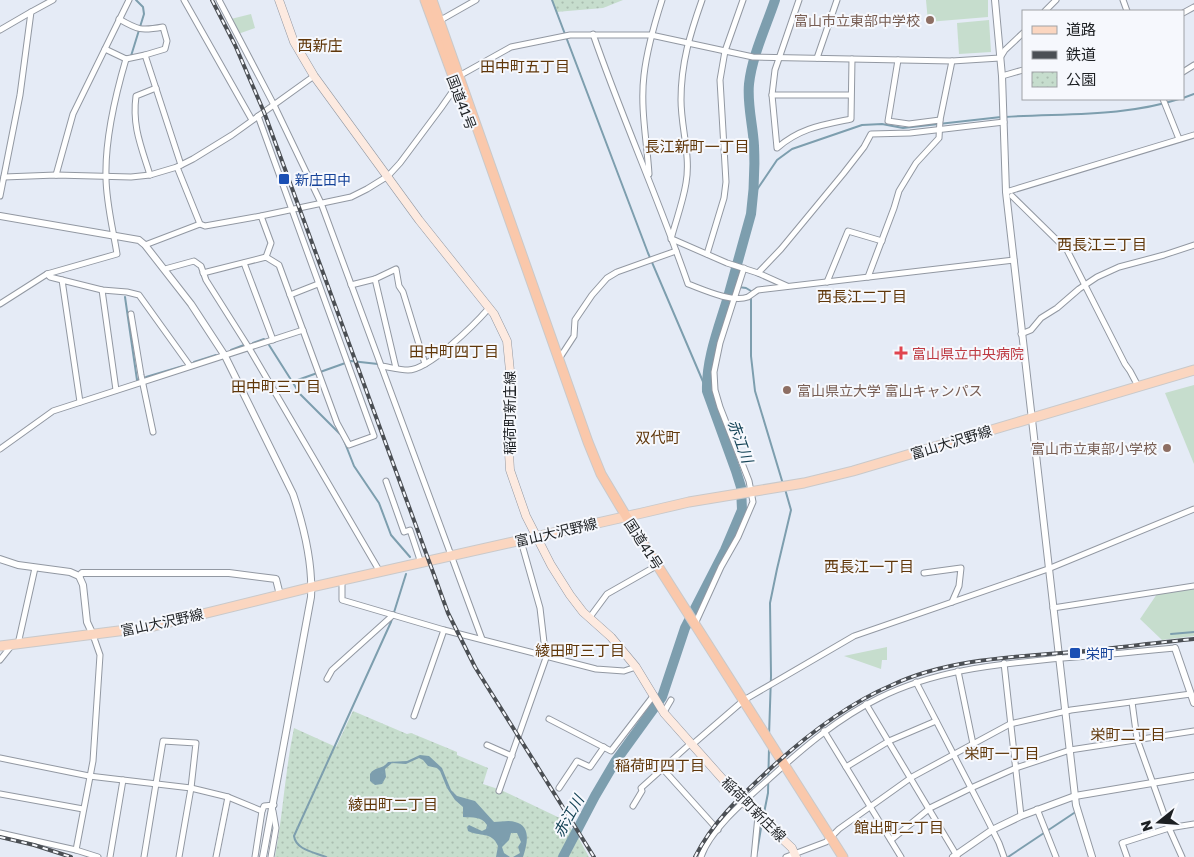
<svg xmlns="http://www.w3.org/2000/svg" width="1194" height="857" viewBox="0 0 1194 857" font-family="'Golos Text','Noto Sans JP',sans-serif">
<defs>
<pattern id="park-dots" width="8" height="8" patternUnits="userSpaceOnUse" patternTransform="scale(1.25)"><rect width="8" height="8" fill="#c6ddcd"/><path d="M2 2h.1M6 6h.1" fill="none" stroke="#aabdb0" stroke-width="1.8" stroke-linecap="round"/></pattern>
</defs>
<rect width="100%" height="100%" fill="#e5ebf6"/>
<g fill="#c6ddcd">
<path d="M926 0H988V17L928 22Z"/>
<path d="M251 14 255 28 238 34 231 19Z"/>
<path d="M989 20 991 52 959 54 957 23Z"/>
<path d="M1194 385V464L1165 393Z"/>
<path d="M1194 588V636L1162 640 1140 619 1157 594Z"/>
<path d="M887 647V660H882L881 669 844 656Z"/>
</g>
<g fill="url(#park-dots)">
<path d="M552 0H623L603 8 556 12Z"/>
<path d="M353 711 407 734 411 733 457 752V755L488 768 483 784 501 790 564 820 579 839 589 857H275C283 814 285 771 294 728L336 747Z"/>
</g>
<path fill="#7d9eae" d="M420 755 429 756 442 768 451 790 457 796 475 801 494 822C501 822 509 820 515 822 532 826 527 845 523 857H513L520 853 518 847 521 842 517 833H511L509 840 502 847 504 853 510 857H496L498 846C492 831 479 837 468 831L467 827 469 825 482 831 486 829 487 825C481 816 473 818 463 817V807L455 800 447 788 440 771 437 768 428 766 423 760 419 758 406 764 392 763 385 769 386 777 382 784 375 785 370 781V774C375 766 382 770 388 762L407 761Z"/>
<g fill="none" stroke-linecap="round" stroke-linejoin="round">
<g stroke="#7d9eae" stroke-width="2">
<path d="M552 0 648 253 707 391"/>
<path d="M131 56 144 14 143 7 136 0"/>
<path d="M1183 98 1194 94"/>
<path d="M1005 117C1063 113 1124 117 1179 99"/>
<path d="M754 194 777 160 792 149 862 125 882 124 903 128 1001 117"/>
<path d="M731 286 746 288 751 291V356L755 391 783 484"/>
<path d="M125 297 137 380 140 379"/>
<path d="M253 343 264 339"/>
<path d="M269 345 300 394 340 434"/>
<path d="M231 350 244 345"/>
<path d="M194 362 216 355"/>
<path d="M146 377 183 366"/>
<path d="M292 382 351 361 378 364"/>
<path d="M343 438 354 466 379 503 391 535 410 557"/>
<path d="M1171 634 1194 632"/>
<path d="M769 736 771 676 770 603 777 569 791 510 785 489"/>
<path d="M763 818 768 793 769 748"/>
<path d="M757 852 762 822"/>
<path d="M326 857C314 852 296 850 294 836L391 622 406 574"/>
<path d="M1008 857 1074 813"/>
</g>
<path stroke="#7d9eae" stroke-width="10" d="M563 857 595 796 615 762 662 697 685 628 725 550 742 510 741 487 736 471 707 391C706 359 719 327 728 297 736 269 743 242 751 214 754 192 755 168 754 146 753 125 747 105 749 84 752 56 766 27 775 0"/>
<defs>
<g id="minor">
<path d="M184 0 252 120"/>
<path d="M219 0 274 105 321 203 482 639"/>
<path d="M799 0 775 70 772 95 777 148C800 128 822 125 851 119L852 59"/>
<path d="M1123 0 1127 11"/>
<path d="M1045 11 1056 0"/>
<path d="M1183 13 1194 7"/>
<path d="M439 21 476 0"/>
<path d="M0 30 31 12"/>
<path d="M593 34C622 118 659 200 688 284 704 290 732 303 748 297 751 295 755 292 758 290L1014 260"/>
<path d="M105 49 126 59 145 55 165 49 167 41 163 27C141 31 138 30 119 19"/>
<path d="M145 55 181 165"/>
<path d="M817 58 837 0"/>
<path d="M898 60 888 121 909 124 940 120"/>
<path d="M1183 72 1194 65"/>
<path d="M459 76 511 47 570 35H651L753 57 952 61 1000 58 1005 50 1023 33"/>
<path d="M1002 76 1023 70"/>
<path d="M772 95H850"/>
<path d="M1163 99 1179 139"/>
<path d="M177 167 200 224"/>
<path d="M649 174C647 142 640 108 644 75 647 49 654 25 662 0"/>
<path d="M56 175 73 114 129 0"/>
<path d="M150 175C141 146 132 126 136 96L156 88"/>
<path d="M4 177 56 175 131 177 150 175 177 167 193 159 232 135 314 76"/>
<path d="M1006 192 1194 135"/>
<path d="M0 196 20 95 31 12 53 0"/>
<path d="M1012 196 1067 250 1125 364 1130 371 1138 386"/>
<path d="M261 216 271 243 266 257"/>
<path d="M671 239C676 220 683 202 686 183 691 156 681 128 681 100 681 63 690 34 702 0"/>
<path d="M672 239 727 263 758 273 781 249 843 174 864 147 871 134 910 133 1004 122"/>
<path d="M145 245 200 224 205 226 261 216 351 197 367 189 388 176 400 163 441 108 457 85"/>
<path d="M707 254 724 198 726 182 720 80 725 51 743 0"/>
<path d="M244 263 273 340"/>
<path d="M165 269 194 261 201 266 206 280 249 348 380 572"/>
<path d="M203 273 266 257 279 265 337 423 349 445 374 436 258 116"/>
<path d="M758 273 787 286"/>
<path d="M47 274 50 277 62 280"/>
<path d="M868 277 894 208 899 191 916 163 939 138 940 120 952 61"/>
<path d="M375 279 396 368"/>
<path d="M827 282 848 231 882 241"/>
<path d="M351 285 375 279 396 269 399 286 403 292 425 364"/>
<path d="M102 290 116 390"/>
<path d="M290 295 318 284"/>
<path d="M0 304 47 274 117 254C113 229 106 202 106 177 105 140 116 93 126 59"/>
<path d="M131 314 141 375 153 432"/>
<path d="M1021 334 1031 330 1041 318 1057 308 1079 289 1097 277 1119 267 1164 255 1194 245"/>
<path d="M559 359 574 336 575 320 592 295 607 278 617 272 676 251"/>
<path d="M381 366C389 367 399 370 408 370 429 370 475 324 489 308"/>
<path d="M80 402 62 280 102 290 127 292 139 295 190 366"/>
<path d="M0 449 53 411 303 330"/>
<path d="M386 481 404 532 410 530 421 563"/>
<path d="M924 573 961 568 959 586 952 602"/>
<path d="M342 581V600L444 630 596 669 624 671 636 667"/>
<path d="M1053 608 1194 586"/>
<path d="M590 617 607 594 658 565"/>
<path d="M695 624 721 567 738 537 753 502 749 481 720 407 715 390 714 372 720 343 744 268"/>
<path d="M18 644 35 568"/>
<path d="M0 660 12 645"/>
<path d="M1004 663 1021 816"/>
<path d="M958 671 973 744"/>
<path d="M327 679 332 670 393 615"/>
<path d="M916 682 986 817 999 843 1004 857"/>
<path d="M1132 702 1137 739 1169 828 1182 857"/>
<path d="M866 704 957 856"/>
<path d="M664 712 671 700"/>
<path d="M414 716 444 630"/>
<path d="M549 719 611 751 654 695"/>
<path d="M824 731 901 857"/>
<path d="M693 744 744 700 854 636 1048 569 1194 509"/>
<path d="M487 745 512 756"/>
<path d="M0 758 89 776 191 788 228 797 262 811"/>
<path d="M846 767 889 741 936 721"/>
<path d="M663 769 718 830"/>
<path d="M559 788 577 761 590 767 604 747"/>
<path d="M499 791 547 655 545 651 540 608 521 541"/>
<path d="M0 794 83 809"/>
<path d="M633 806 642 791 641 788 691 743"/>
<path d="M1037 809 1056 857"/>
<path d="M0 833 76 850 98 857"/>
<path d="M891 840 930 808 971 788 1016 768 1070 750 1194 731"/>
<path d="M76 850 93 761 100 655 93 635"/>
<path d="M110 857 123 780"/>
<path d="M144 857 163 741 196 743 191 788 179 857"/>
<path d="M216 857 228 797"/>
<path d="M255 857 262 811 264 806 274 805"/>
<path d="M271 857 276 828 273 811"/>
<path d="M701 857C710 829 748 798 770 778 803 748 838 718 879 698 933 671 991 665 1051 659 1092 656 1134 652 1175 648"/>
<path d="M754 857 758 816"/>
<path d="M786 857 826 842 839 829 912 777 1010 724 1071 710 1191 694"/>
<path d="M1127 857 1122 843 1169 828 1194 824"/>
</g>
<g id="tertiary">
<path d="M995 0 1002 76 1006 192 1076 805 1092 857"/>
<path d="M0 216 139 240 145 245 191 304 225 356 293 494C304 527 313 562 311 597L263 857"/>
<path d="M0 559 18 565 70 572 79 576 82 573H229L276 579 280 595"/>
<path d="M79 576 83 585 87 622 93 635"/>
<path d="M1175 648 1194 703"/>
<path d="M953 857 992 830 1021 816 1075 796 1194 776"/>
</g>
<path id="secondary" d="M279 0 294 42 314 76 419 220 494 314 507 341 510 371 508 436 510 470 526 516 551 565 570 595 583 612 611 637 636 667 664 713 743 802 792 848 796 857"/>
<path id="primary" d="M0 646 150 627 312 587 642 513 689 502 804 483 853 471 1194 370"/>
<g id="trunk">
<path d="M425 0 462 101"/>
<path d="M432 0 588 442 601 474 626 516 843 857"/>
</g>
</defs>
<use href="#minor" stroke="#9298a2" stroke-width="7"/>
<use href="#tertiary" stroke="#9298a2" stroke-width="8"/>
<use href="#secondary" stroke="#9298a2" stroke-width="9"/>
<use href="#primary" stroke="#c9c9ca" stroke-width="11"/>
<use href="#trunk" stroke="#c9c9ca" stroke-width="11"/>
<use href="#minor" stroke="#fff" stroke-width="5"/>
<use href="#tertiary" stroke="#fff" stroke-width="6"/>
<use href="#secondary" stroke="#fdeae0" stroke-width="8"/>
<use href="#primary" stroke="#fbd6c0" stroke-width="9"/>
<use href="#trunk" stroke="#fac8ab" stroke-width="9"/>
<defs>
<g id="rail">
<path d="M212 0 235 45 264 112 448 613 475 667 594 857"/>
<path d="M0 837 34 845 71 857"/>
<path d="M695 857C713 821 742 795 771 768 807 735 847 704 892 685 948 659 1013 657 1073 652 1114 648 1154 643 1194 639"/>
</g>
</defs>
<use href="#rail" stroke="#4b4f54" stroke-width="4"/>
<use href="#rail" stroke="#f6f8fd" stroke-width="2" stroke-dasharray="5.5" stroke-linecap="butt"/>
</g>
<g fill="#8d6e63" stroke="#f6f8fd" stroke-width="2">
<circle cx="930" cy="20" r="5"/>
<circle cx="787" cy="390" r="5"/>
<circle cx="1167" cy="448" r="5"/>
</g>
<g fill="#1a4fb4" stroke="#f6f8fd" stroke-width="2">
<rect x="278" y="173" width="12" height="12" rx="2.5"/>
<rect x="1069" y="647" width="12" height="12" rx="2.5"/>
</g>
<path fill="#e0444e" stroke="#f6f8fd" stroke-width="2" d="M898.5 345.5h5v5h5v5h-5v5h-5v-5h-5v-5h5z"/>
<g text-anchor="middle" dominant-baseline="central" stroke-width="4" stroke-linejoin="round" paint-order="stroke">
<g font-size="14" fill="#785e54" stroke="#f6f8fd" text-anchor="end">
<text x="920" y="20">富山市立東部中学校</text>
<text x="797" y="390" text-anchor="start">富山県立大学 富山キャンパス</text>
<text x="1157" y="448">富山市立東部小学校</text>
</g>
<g font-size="14" fill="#1d2023" stroke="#f6f8fd">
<text transform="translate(462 102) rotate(69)">国道41号</text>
<text transform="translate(509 413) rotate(-90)">稲荷町新庄線</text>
<text transform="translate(951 442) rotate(-17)">富山大沢野線</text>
<text transform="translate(556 532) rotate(-13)">富山大沢野線</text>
<text transform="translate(644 544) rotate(57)">国道41号</text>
<text transform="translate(162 622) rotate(-12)">富山大沢野線</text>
<text transform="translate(754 809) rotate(45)">稲荷町新庄線</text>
</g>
<g font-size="14" fill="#164399" stroke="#f6f8fd" text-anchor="start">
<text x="295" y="179">新庄田中</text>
<text x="1086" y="653">栄町</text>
</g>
<g font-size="14" fill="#be3a42" stroke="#f6f8fd" text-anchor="start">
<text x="912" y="353">富山県立中央病院</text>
</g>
<g font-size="15" fill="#60370a" stroke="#f6f8fd">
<text x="320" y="45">西新庄</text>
<text x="525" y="66">田中町五丁目</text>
<text x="697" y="146">長江新町一丁目</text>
<text x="1102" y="244">西長江三丁目</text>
<text x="862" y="296">西長江二丁目</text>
<text x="454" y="351">田中町四丁目</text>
<text x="276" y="386">田中町三丁目</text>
<text x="658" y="437">双代町</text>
<text x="869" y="566">西長江一丁目</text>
<text x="580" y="650">綾田町三丁目</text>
<text x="1128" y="734">栄町二丁目</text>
<text x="1002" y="753">栄町一丁目</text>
<text x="660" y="765">稲荷町四丁目</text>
<text x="393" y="804">綾田町二丁目</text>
<text x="899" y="827">館出町二丁目</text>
</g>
<g font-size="15" font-style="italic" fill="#134255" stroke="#f6f8fd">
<text transform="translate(741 441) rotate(70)">赤江川</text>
<text transform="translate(568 816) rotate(-61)">赤江川</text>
</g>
</g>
<rect x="1022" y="10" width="162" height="90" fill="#f6f8fd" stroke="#9fa2a6"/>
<rect x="1032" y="26" width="25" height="8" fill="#fbd6c0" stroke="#9fa2a6"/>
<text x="1066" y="35" font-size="15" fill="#1d2023">道路</text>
<rect x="1032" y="51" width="25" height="8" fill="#4b4f54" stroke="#9fa2a6"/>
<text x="1066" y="60" font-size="15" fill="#1d2023">鉄道</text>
<rect x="1032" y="72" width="25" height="15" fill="url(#park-dots)" stroke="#9fa2a6"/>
<text x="1066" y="85" font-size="15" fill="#1d2023">公園</text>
<g transform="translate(1159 822) rotate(253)" stroke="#f6f8fd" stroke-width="4" paint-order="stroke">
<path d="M0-4L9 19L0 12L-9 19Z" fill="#1d2023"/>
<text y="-8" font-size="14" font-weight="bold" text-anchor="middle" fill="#1d2023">N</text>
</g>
</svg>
